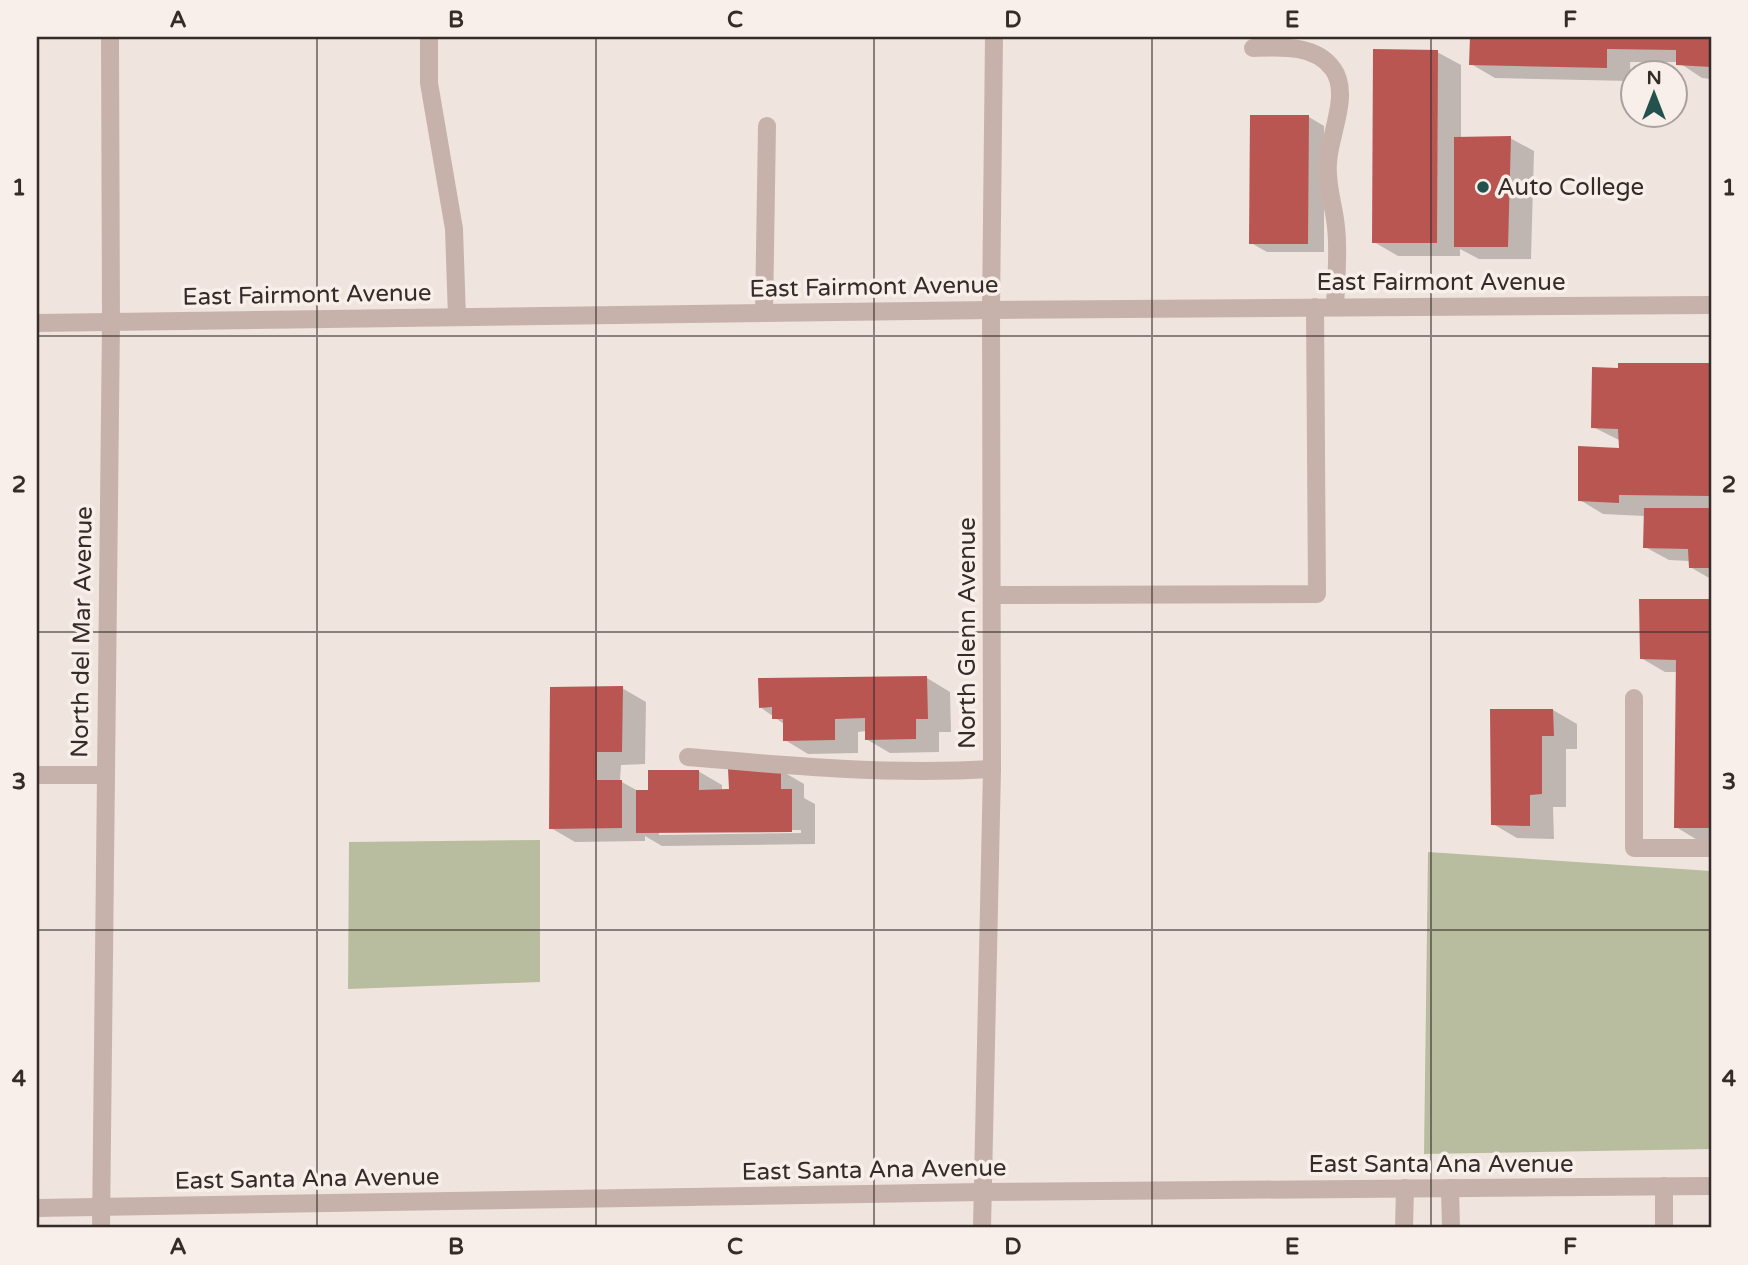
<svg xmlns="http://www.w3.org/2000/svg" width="1748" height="1265" viewBox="0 0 1748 1265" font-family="'Varela Round',sans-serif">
<rect width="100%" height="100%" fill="#f0e4de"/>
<g fill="#b9bd9f">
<path d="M540 840V982L348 989 349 842Z"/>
<path d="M1428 852 1711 871V1149L1424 1154Z"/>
</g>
<g fill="#0003" fill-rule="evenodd">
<path d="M1471 37H1711V79L1702 78 1678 62H1630L1631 81 1495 78 1471 64Z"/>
<path d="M1437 52 1461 65V139L1510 138 1534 151 1531 259H1479L1460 249V256H1398L1374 242Z"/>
<path d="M1309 117 1324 126V252H1267L1251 243Z"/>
<path d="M1620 365H1711V579L1690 567V561L1669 560 1645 547V516L1603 514 1580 500 1621 449V441L1593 427Z"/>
<path d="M1641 600 1711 601V841H1699L1676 827 1678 672H1665L1641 658Z"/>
<path d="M927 678 950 692 951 732H939V752L890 753 866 739V731L858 732V753L808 754 785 740 784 724 760 707Z"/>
<path d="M622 688 646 702 645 764 621 765 620 781 640 792H650L698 771 722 785V791H730L780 770 804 784V798L815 804V844L662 846 645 836V841L575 842 551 828ZM801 830V833L659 835V831Z"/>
<path d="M1553 710 1577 724V749H1566V807H1553L1554 839 1517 838 1493 824Z"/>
</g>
<g fill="#b95652">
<path d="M1470 37H1711V67L1676 65V50L1607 49V68L1469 65Z"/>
<path d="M1373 49 1438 50 1437 243H1372Z"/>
<path d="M1250 115H1309L1308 244H1249Z"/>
<path d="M1511 136 1508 247H1454V137Z"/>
<path d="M1618 363H1711V496L1619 495V503L1578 501V446L1619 448 1618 429 1591 428 1592 367 1618 368Z"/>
<path d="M1644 508H1711V568H1689L1688 549 1643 548Z"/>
<path d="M1639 599H1711V828H1674L1676 660 1640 659Z"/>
<path d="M927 676 928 719H916V739L865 740V718L835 719V740L783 741V719H772V707L759 708 758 678Z"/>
<path d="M623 686 622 752H597V780H622V828L549 829 550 687Z"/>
<path d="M1490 709H1553L1554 736H1542V794L1530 795V826L1491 825Z"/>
<path d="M728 769H781V789H792V832L636 833V790H648V770H699V790L729 789Z"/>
</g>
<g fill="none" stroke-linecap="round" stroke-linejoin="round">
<g stroke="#c7b2ab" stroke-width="18">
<path d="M429 37V83L454 229 457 317"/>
<path d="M1253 48C1280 47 1315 44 1333 69 1351 94 1329 135 1328 163 1326 185 1334 205 1336 227 1339 253 1336 280 1335 307"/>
<path d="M764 313 767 126"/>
<path d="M37 323 991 310 1711 305"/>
<path d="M992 595 1317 594 1315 307"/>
<path d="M1634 698V848H1711"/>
<path d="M688 757C790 766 890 775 992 769"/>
<path d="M37 775H104"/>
<path d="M1664 1186V1228"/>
<path d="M1450 1188 1451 1228"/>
<path d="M37 1208 982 1192 1711 1186"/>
<path d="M101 1228 111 322 110 37"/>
<path d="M982 1228 992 769 991 310 994 37"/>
<path d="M1404 1228 1405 1188"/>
</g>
</g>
<path fill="none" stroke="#352b29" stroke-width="2" stroke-opacity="0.55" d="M317 37V1228M596 37V1228M874 37V1228M1152 37V1228M1431 37V1228M37 336H1711M37 632H1711M37 930H1711"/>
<circle fill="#23524c" stroke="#f8eeea" stroke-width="2.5" cx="1483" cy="187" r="7"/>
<g text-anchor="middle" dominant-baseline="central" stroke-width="7" stroke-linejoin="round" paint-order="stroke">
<g font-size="24" fill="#352b29" stroke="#f8eeea" text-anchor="start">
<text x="1497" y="187">Auto College</text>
</g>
<g font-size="24" fill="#352b29" stroke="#f8eeea">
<text x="1441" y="282">East Fairmont Avenue</text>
<text transform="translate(874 287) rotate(-1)">East Fairmont Avenue</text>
<text transform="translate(307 295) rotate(-1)">East Fairmont Avenue</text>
<text transform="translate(82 632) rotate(-89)">North del Mar Avenue</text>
<text transform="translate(967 633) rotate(-90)">North Glenn Avenue</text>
<text x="1441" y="1164">East Santa Ana Avenue</text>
<text transform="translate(874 1170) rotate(-1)">East Santa Ana Avenue</text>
<text transform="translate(307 1179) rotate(-1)">East Santa Ana Avenue</text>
</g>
</g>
<rect width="1748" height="1265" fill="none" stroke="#f8eeea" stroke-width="77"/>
<g transform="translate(1654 94)"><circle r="33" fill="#f8eeea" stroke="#aaa09d" stroke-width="2"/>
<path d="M0-5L12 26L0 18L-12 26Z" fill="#23524c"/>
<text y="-10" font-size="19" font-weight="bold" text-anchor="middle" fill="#352b29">N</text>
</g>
<rect x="38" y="38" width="1672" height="1188" fill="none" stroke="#352b29" stroke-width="2.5"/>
<g font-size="23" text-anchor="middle" font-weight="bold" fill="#352b29">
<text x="178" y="27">A</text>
<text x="456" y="27">B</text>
<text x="735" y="27">C</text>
<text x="1013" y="27">D</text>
<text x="1292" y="27">E</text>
<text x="1570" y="27">F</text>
<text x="19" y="195">1</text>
<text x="1729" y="195">1</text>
<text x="19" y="492">2</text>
<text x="1729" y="492">2</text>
<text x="19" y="789">3</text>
<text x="1729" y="789">3</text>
<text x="19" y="1086">4</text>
<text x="1729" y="1086">4</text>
<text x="178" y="1254">A</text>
<text x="456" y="1254">B</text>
<text x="735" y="1254">C</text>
<text x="1013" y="1254">D</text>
<text x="1292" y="1254">E</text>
<text x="1570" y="1254">F</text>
</g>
</svg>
